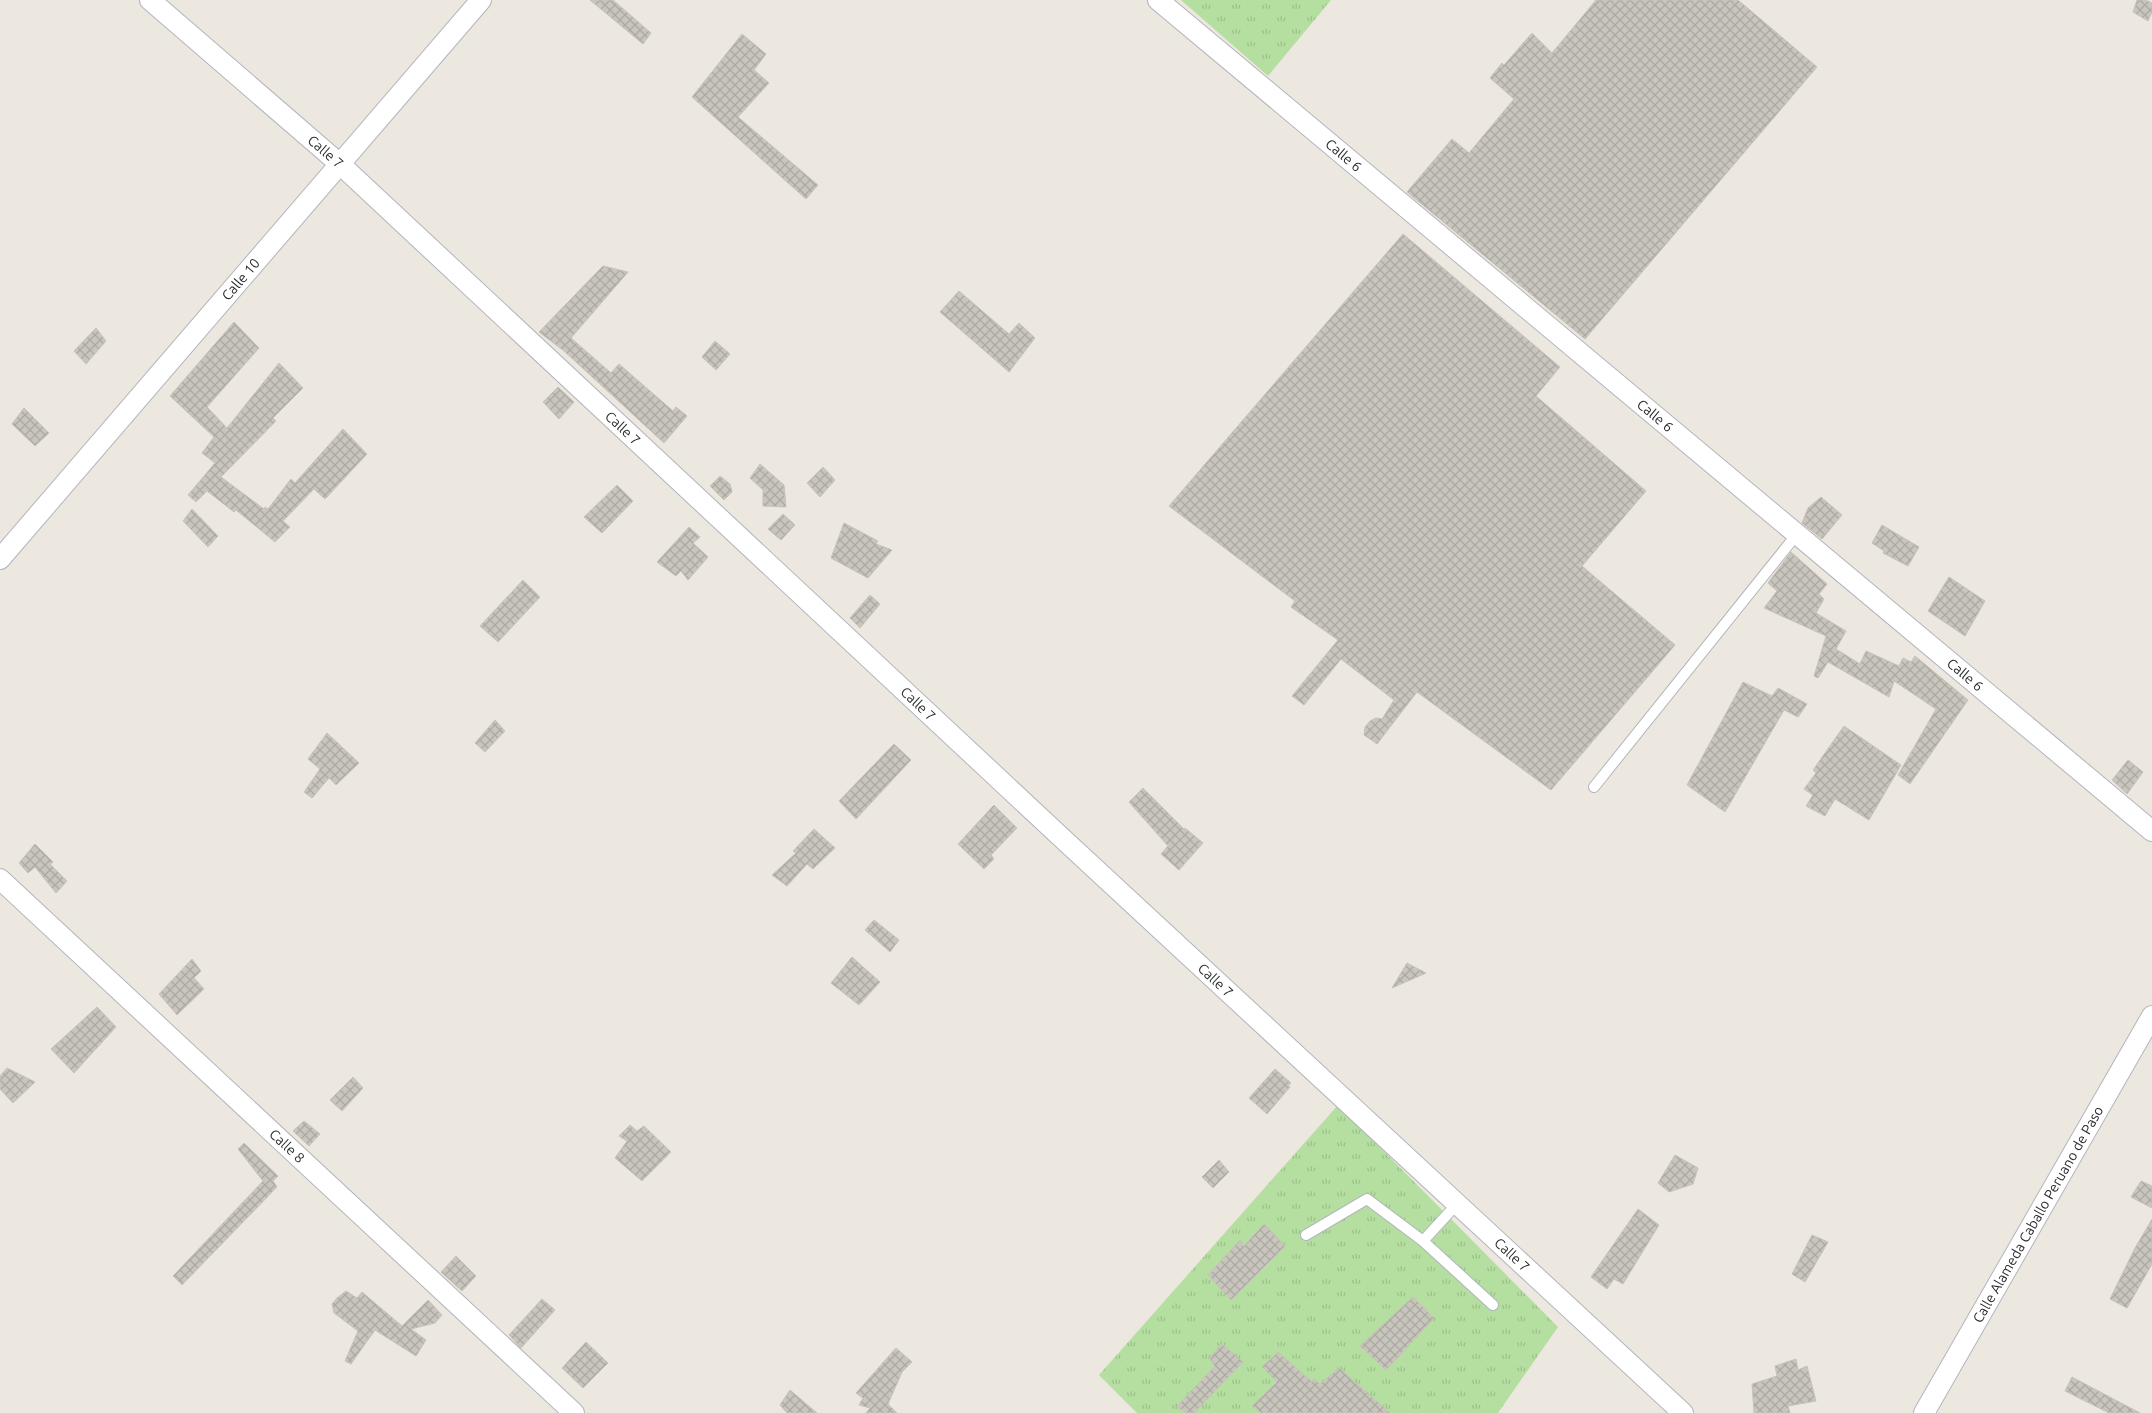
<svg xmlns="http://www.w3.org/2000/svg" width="2152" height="1413" viewBox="0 0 2152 1413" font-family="Ubuntu,sans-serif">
<defs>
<pattern id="grass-tufts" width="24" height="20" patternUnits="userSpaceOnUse" patternTransform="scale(1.25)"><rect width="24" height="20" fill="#b5dfa0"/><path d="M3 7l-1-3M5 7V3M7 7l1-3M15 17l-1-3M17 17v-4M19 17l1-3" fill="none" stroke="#9cc08a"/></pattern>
<pattern id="building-cross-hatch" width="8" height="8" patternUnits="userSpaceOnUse" patternTransform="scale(1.25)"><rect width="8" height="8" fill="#c8c5bd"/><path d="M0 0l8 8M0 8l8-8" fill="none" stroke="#aca9a3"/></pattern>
</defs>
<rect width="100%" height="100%" fill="#ece7df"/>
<g fill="url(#grass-tufts)">
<path d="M1181 0H1331L1268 76Z"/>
<path d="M1338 1105 1558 1327 1498 1413H1137L1099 1375Z"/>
</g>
<g fill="url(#building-cross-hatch)" stroke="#c8c2b9">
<path d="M590 0H613L651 33 643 44Z"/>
<path d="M1596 0H1738L1817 67 1585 339 1407 192 1452 139 1469 153 1514 99 1490 78 1502 63 1504 65 1532 33 1552 53Z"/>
<path d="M2137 0H2146L2152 3V12L2148 21 2133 12Z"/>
<path d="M742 34 766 54 754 70 769 83 738 117 818 185 806 199 692 97Z"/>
<path d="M1403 234 1560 367 1536 396 1646 491 1582 566 1675 645 1551 790 1417 692 1377 744 1364 735 1365 727 1370 721 1376 718 1382 719 1394 700 1341 659 1304 705 1292 696 1338 640 1291 607 1295 601 1169 506Z"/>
<path d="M603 266 628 272 571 338 611 373 619 364 673 411 676 407 687 416 664 443 564 351 539 332Z"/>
<path d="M959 291 1009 334 1019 323 1035 338 1009 372 940 312Z"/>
<path d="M234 322 259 348 207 407 227 428 279 363 303 388 273 418 276 421 221 477 264 509 265 507 268 509 291 479 295 483 343 429 367 454 325 499 314 489 283 521 290 527 275 542 236 510 234 512 207 491 196 502 188 495 215 463 202 453 214 437 170 396Z"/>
<path d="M96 328 106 341 86 364 74 351Z"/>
<path d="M715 341 730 354 716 370 702 357Z"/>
<path d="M558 387 574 402 559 419 543 402Z"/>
<path d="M24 408 49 433 35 446 12 424Z"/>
<path d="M760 464 784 485 786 507 763 506V490L750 478Z"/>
<path d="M823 467 835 480 820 497 807 483Z"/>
<path d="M720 476 730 484 732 492 724 500 710 486Z"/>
<path d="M617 485 633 501 602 533 584 517Z"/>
<path d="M1821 497 1842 515 1822 539 1802 523 1808 508Z"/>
<path d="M192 509 218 536 208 547 183 521Z"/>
<path d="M783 514 795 525 781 540 768 529Z"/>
<path d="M844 523 878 541 876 544 892 550 868 578 831 558Z"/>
<path d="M1882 525 1919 547 1908 566 1883 553 1884 551 1872 543Z"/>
<path d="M689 527 700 537 693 543 708 557 688 580 681 571 676 576 657 562Z"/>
<path d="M1791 552 1827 584 1819 594 1824 599 1816 613 1846 631 1836 649 1860 664 1866 651 1899 666 1903 658 1911 662 1915 656 1968 700 1910 784 1898 775 1936 709 1894 681 1889 697 1828 662 1818 678 1814 676 1826 636 1764 608 1777 591 1768 583Z"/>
<path d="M1949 577 1985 601 1965 636 1928 611Z"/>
<path d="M523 580 540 597 498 642 480 626Z"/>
<path d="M870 595 880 604 860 628 850 618Z"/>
<path d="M1743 682 1772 696 1778 688 1807 704 1798 717 1784 710 1725 812 1687 785Z"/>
<path d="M495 720 505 731 485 752 475 743Z"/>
<path d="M1844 726 1901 765 1869 820 1835 799 1825 816 1806 806 1813 795 1804 789 1816 773 1813 770Z"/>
<path d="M327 733 359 763 336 785 329 778 312 798 304 792 320 769 308 759Z"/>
<path d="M894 744 911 760 856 819 839 801Z"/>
<path d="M2128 760 2143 772 2127 794 2112 780Z"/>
<path d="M1143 788 1184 829 1185 828 1203 843 1179 870 1161 854 1168 846 1129 802Z"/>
<path d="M994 805 1017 828 991 855 994 859 984 869 958 844Z"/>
<path d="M814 829 835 848 813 869 807 864 787 886 772 875 796 853 793 851Z"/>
<path d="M35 844 53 862 50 864 67 881 56 893 35 867 28 873 19 863Z"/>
<path d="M874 920 899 940 890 952 865 930Z"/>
<path d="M852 957 880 982 859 1005 831 983Z"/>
<path d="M192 959 201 971 194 978 204 989 177 1015 159 994Z"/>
<path d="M1407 963 1426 973 1392 988Z"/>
<path d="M97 1007 116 1027 74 1073 51 1049Z"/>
<path d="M7 1068 35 1082 13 1103 0 1089V1076Z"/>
<path d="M1275 1069 1291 1083 1288 1086 1290 1087 1267 1114 1249 1098Z"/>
<path d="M353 1077 363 1088 342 1111 330 1100Z"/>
<path d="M304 1121 320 1134 309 1146 293 1131Z"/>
<path d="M630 1125 637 1131 644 1126 671 1152 642 1181 615 1158 627 1141 619 1136Z"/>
<path d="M244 1143 278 1176 273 1181 277 1187 182 1285 173 1276 263 1181 238 1149Z"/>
<path d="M1675 1155 1698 1168 1693 1184 1669 1192 1658 1183Z"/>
<path d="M1219 1160 1229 1172 1213 1188 1202 1177Z"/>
<path d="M2141 1181 2152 1186V1208L2131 1197Z"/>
<path d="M1638 1209 1659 1225 1623 1284 1614 1279 1607 1289 1591 1277Z"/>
<path d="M2152 1219V1264L2127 1308 2110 1299 2135 1248Z"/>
<path d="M1264 1224 1285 1246 1231 1300 1208 1275 1240 1240 1244 1246Z"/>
<path d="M1812 1235 1828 1242 1805 1282 1792 1274Z"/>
<path d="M456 1256 476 1276 462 1291 441 1272Z"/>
<path d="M346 1291 357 1298 362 1292 402 1326 428 1300 442 1315 435 1323 411 1329 426 1340 416 1356 375 1330 351 1364 345 1361 358 1331 334 1313 332 1304 337 1298Z"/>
<path d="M1413 1297 1434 1318 1386 1370 1360 1346Z"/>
<path d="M542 1299 555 1310 521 1348 509 1335Z"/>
<path d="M586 1342 608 1363 583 1388 562 1368Z"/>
<path d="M1222 1344 1243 1362 1194 1413H1186L1177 1406 1215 1366 1209 1358Z"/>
<path d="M896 1348 912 1362 902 1372 888 1404 897 1413H866L870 1408 859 1405 863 1398 856 1393Z"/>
<path d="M1278 1352 1312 1382 1314 1379 1320 1384 1339 1368 1390 1413H1261L1252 1406 1277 1382 1262 1367Z"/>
<path d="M1796 1359 1798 1370 1807 1366 1816 1401 1788 1406 1790 1413H1754L1752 1384 1777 1376 1775 1366Z"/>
<path d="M2072 1377 2140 1413H2109L2065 1391Z"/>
<path d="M790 1390 817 1413H787L780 1405Z"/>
</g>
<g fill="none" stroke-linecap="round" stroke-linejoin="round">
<defs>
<g id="lane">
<path d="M1594 787 1797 534"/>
<path d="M1457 1204 1423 1241 1493 1305"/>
<path d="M1306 1235 1367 1199 1423 1241"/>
</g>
<g id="street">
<path id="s1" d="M150 0 341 165 1063 839 1683 1413"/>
<path id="s2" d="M1158 0 2152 831"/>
<path id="s3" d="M0 559 481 0"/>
<path id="s4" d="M0 879 574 1413"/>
<path id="s5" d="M1924 1413 2152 1016"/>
</g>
</defs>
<use href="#lane" stroke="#b2b5be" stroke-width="12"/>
<use href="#street" stroke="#b2b5be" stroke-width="22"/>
<use href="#lane" stroke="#fff" stroke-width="10"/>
<use href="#street" stroke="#fff" stroke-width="20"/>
</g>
<g text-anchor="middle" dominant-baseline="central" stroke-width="4" stroke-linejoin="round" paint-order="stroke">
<g font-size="14" fill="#2c2c2c" stroke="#fff">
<text stroke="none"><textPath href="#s1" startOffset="232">Calle 7</textPath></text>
<text stroke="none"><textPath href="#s2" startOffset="242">Calle 6</textPath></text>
<text stroke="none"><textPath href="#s3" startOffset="369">Calle 10</textPath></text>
<text stroke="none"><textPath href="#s2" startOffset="648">Calle 6</textPath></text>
<text stroke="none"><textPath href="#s1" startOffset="638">Calle 7</textPath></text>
<text stroke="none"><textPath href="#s2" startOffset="1052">Calle 6</textPath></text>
<text stroke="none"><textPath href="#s1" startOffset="1042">Calle 7</textPath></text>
<text stroke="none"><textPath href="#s1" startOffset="1448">Calle 7</textPath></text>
<text stroke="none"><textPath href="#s4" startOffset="392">Calle 8</textPath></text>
<text stroke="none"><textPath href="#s5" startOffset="229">Calle Alameda Caballo Peruano de Paso</textPath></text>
<text stroke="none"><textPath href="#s1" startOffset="1852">Calle 7</textPath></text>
</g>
</g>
</svg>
